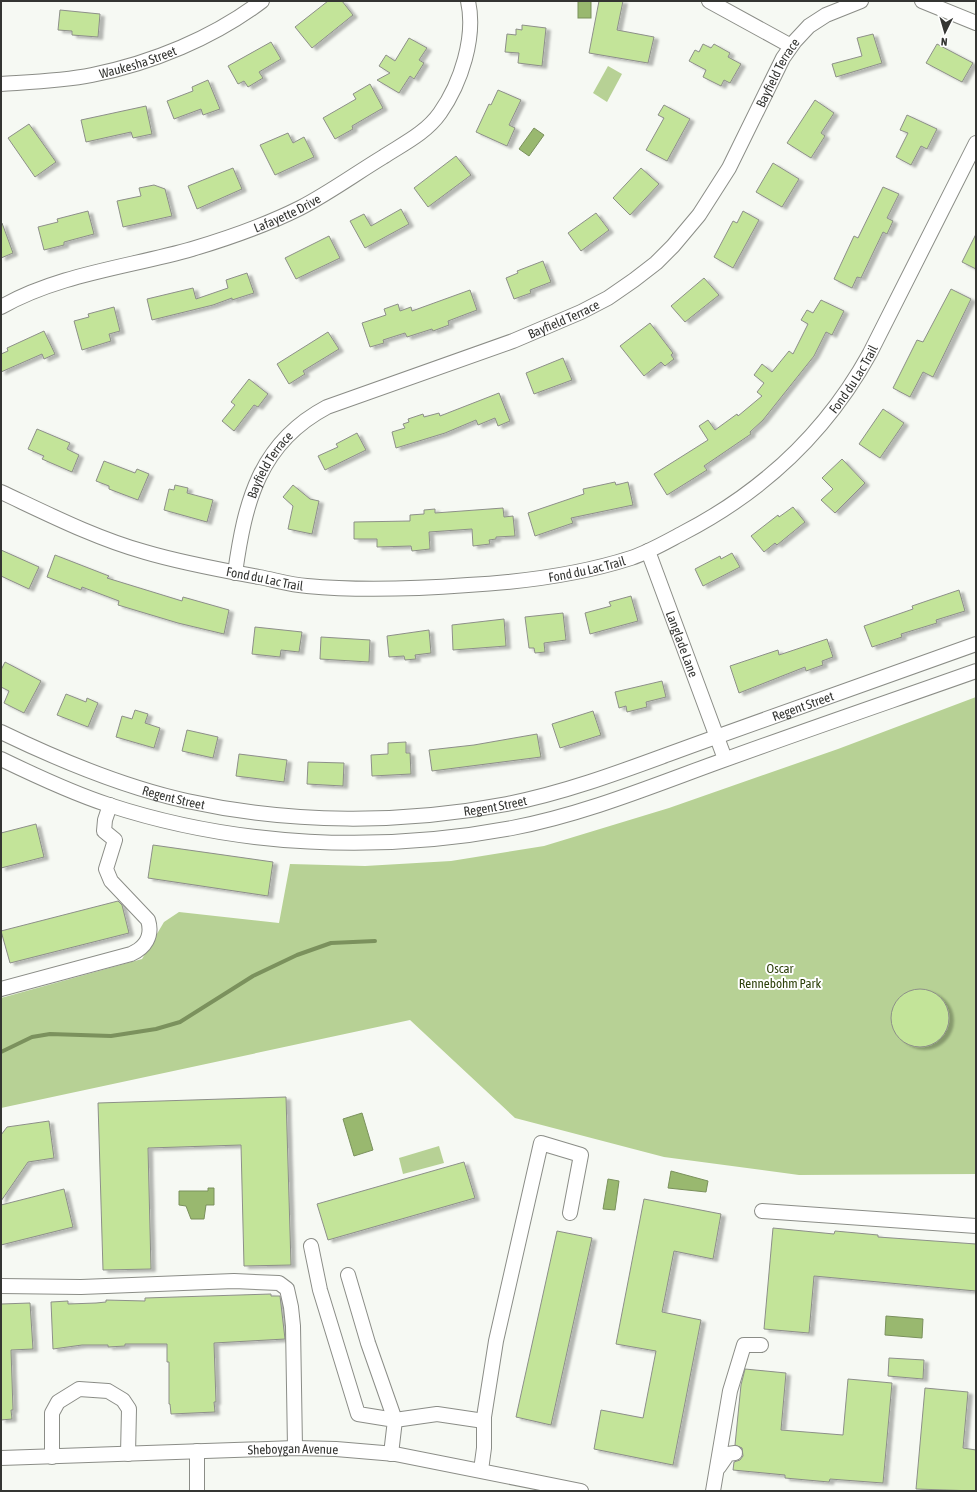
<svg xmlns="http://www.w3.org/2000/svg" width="977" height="1492" viewBox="0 0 977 1492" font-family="'Asap Condensed',sans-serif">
<defs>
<filter id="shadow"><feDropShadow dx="4.5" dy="2.5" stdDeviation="1" flood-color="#0004"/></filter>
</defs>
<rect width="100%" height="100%" fill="#f6f9f3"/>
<g fill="#b7d195">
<path d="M608 66 622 74 607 102 593 93Z"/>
<path d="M976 697V1174L799 1175 664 1157 515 1118 410 1020 1 1108V998L142 959 164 922 179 912 279 923 290 864 365 866 451 861 544 846 669 808 838 749Z"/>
<path d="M439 1146 444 1163 403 1174 399 1158Z"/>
</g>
<g fill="#99b86f" stroke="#7b915d">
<rect x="578" y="1" width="13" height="17"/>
<path d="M534 128 544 135 529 156 519 149Z"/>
<path d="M362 1113 373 1150 354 1156 343 1119Z"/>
<path d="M671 1171 708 1181 706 1192 668 1188Z"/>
<path d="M608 1179 619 1181 615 1210 603 1209Z"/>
<path d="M208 1188H214V1205H206L204 1219H191L186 1206 179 1205V1191H208Z"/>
<path d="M886 1316 923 1319 922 1338 885 1335Z"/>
</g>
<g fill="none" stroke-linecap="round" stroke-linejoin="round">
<path stroke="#7b915d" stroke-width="4" d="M1 1052 32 1037 50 1034 111 1036 156 1029 180 1022 253 976 297 955 331 943 375 941"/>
</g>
<g fill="#c3e499" stroke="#8d8f89" filter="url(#shadow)">
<path d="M328 1H342L353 15 312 48 295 27Z"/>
<path d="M599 1H623L617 30 654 37 648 63 589 53Z"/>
<path d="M60 10 100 14 98 37 72 35V31L58 30Z"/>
<path d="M522 25 546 28 542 66 518 63 519 53 505 52 507 34 516 35V29L522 30Z"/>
<path d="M873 34 882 63 836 77 832 64 862 56 857 38Z"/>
<path d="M409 38 427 48 419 60 424 63 414 79 410 76 399 93 377 80 390 73 379 66 386 55 395 61Z"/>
<path d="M271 42 281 59 259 72 263 78 248 87 244 81 238 84 228 66Z"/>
<path d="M703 44 711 48 714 44 730 53 728 57 741 64 730 83 724 80 721 86 703 77 706 70 689 61 695 50 699 52Z"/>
<path d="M937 44 973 63 962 82 926 63Z"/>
<path d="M208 80 220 109 203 115 201 109 174 119 167 101 193 91 192 87Z"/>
<path d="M370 84 383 108 352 126 353 129 335 139 323 118 356 99 353 94Z"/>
<path d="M498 90 521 100 509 125 515 128 507 146 476 132 489 104 491 105Z"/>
<path d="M815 100 834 113 821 133 825 136 811 158 787 143Z"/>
<path d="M664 105 690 119 667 161 646 150 664 118 658 115Z"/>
<path d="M146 106 152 134 133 138 131 132 86 142 81 120Z"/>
<path d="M907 115 937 129 927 149 921 146 911 165 896 157 908 133 900 130Z"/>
<path d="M29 124 56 162 35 177 8 138Z"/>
<path d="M288 133 293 143 304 137 314 157 275 175 260 145Z"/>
<path d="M456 156 471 175 428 207 414 188Z"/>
<path d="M773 163 799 179 782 207 756 192Z"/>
<path d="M233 168 242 189 197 209 188 186Z"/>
<path d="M641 168 659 184 630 215 613 198Z"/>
<path d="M154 185 165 189 172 216 123 227 117 201 141 196 139 188Z"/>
<path d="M883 187 899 194 887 218 893 221 887 234 883 232 861 278 857 277 852 288 834 279 854 236 858 238Z"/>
<path d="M401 209 409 224 365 248 350 221 364 214 371 226Z"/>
<path d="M88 211 94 234 64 242V245L44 250 38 227 58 222 57 219Z"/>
<path d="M743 211 759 220 733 268 714 257 733 221 737 223Z"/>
<path d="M596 213 609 230 581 251 568 233Z"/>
<path d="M2 223 13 253 1 258V224Z"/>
<path d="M976 234V269L962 262Z"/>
<path d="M329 236 340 258 296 279 285 258Z"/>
<path d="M543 261 551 282 530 290 531 293 514 299 506 278 518 273 517 271Z"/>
<path d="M247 273 254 293 232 300V298L213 305 152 320 147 299 193 288 196 299 228 288 226 280Z"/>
<path d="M704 278 719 295 685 322 671 306Z"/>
<path d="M951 289 971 299 933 377 923 372 910 397 893 388 917 340 923 342Z"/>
<path d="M470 290 477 310 448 321 449 325 433 331 432 329 407 337 405 333 383 340 384 343 370 347 362 323 386 315 384 309 398 304 400 311 411 307 412 311Z"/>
<path d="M821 300 844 311 832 335 826 332 814 356 763 420 750 432 751 434 704 466 707 470 667 495 654 474 708 440 699 426 708 420 715 430 737 414 738 416 762 396 757 392 764 383 754 375 762 364 772 372 789 351 793 354 808 324 801 320 807 310 813 313Z"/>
<path d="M114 307 120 331 109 334 111 341 82 350 74 321 89 317 88 314Z"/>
<path d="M650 323 673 353 671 355 674 359 665 366 661 362 644 376 620 346Z"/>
<path d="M44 331 55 354 44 359 42 354 1 372V354L8 351 7 348Z"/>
<path d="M328 332 339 349 303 371 305 374 289 384 277 364Z"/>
<path d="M563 358 572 380 534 394 526 373Z"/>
<path d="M249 379 268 394 258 407 254 405 234 431 222 421 235 405 231 402Z"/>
<path d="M499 393 510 421 498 426 495 418 478 425 476 420 445 433 396 448 392 432 405 428 403 424 409 422 408 419 423 414 424 417 439 413 440 416Z"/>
<path d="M883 409 904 423 880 458 859 444Z"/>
<path d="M37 429 70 443 67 449 79 455 72 472 42 459 44 456 28 449Z"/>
<path d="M357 433 366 450 325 470 318 456 338 447 336 444Z"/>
<path d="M842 459 865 483 835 513 821 500 833 489 822 478Z"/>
<path d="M104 461 135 473 137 469 149 474 138 500 109 489V486L96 481Z"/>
<path d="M615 482 616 485 628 482 633 505 571 518 573 523 535 536 528 513 584 494 583 489Z"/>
<path d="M175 485 188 488 187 493 213 500 207 522 164 510 169 489 174 490Z"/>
<path d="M293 485 310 499 319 501 312 534 288 529 293 506 283 497Z"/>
<path d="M793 507 805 522 777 545 775 543 764 552 751 536 778 515 779 517Z"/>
<path d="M503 508 504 517 513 516 515 536 496 537V539L489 540 490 544 473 546 472 529 429 532 430 549 412 551 411 546 377 547V539H354V522L410 521V515L424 514V510L435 509V513Z"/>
<path d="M1 550 39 567 29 589 1 576Z"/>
<path d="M732 553 740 567 703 586 695 569 720 556 721 559Z"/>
<path d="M55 555 109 576 107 578 182 601 183 597 229 610 224 634 178 623 118 605 119 601 82 587 81 590 47 577Z"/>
<path d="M959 590 965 611 936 620 937 623 901 634 902 637 872 647 864 626 913 609 912 606Z"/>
<path d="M631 596 638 621 590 634 585 613 611 606 609 602Z"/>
<path d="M563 613 566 640 544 643 545 652 535 653 534 648H529L525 617Z"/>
<path d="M504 619 506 646 453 650 452 625Z"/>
<path d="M255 627 302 632 299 652 281 650 280 657 252 654Z"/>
<path d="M429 630 431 653 415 655 416 659 405 660 404 656 389 657 387 636Z"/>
<path d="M321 637 370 640 369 662 320 659Z"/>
<path d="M827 639 833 657 822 661 823 665 806 671 805 667 739 693 730 666 778 650 779 655Z"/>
<path d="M5 662 41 681 24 713 4 703 9 691 1 687V670Z"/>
<path d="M662 681 666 697 646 702 647 707 627 712 626 706 619 708 615 692Z"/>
<path d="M66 694 86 702 87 698 98 703 88 727 57 715Z"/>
<path d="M135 710 148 714 145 723 160 728 154 748 116 737 122 716 132 719Z"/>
<path d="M593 711 601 735 560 748 552 724Z"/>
<path d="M187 730 218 737 213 758 182 751Z"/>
<path d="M537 734 541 757 432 771 429 750 474 745Z"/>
<path d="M406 742V753H410L411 774 372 776 371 755 388 754V743Z"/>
<path d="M239 754 287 760 284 782 236 776Z"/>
<path d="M308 762 344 763 343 786 307 784Z"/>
<path d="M36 824 44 857 1 868V833Z"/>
<path d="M153 845 273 862 268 896 148 878Z"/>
<path d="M118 901 122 905 129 933 10 963 1 931Z"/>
<circle cx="920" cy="1018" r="29"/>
<path d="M286 1097 291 1265 244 1266 241 1145 148 1148 151 1269 103 1270 98 1103Z"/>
<path d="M49 1121 54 1158 28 1162 1 1201V1135L7 1127Z"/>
<path d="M464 1162 475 1198 328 1240 317 1204Z"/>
<path d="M64 1189 73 1227 1 1245V1205Z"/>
<path d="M644 1199 721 1214 713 1259 674 1251 662 1312 701 1320 673 1465 594 1449 601 1410 643 1418 656 1351 616 1344Z"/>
<path d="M773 1228 834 1234 835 1231 878 1235V1237L976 1244V1291L814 1276 809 1333 764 1329Z"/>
<path d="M557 1231 592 1238 551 1425 516 1417Z"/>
<path d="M271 1294V1296H280L285 1339 214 1343 216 1402H214L215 1412 171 1414 170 1404H169V1362H167V1344H125V1346L108 1347V1345H82L53 1349 51 1302 68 1301V1304L96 1303 106 1302V1300L145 1301V1298Z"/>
<path d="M30 1303 33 1349 11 1350 13 1410H11L12 1419 1 1420V1304Z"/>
<path d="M889 1358 924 1360 923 1379 888 1376Z"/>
<path d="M745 1369 786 1373 781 1430 843 1435 848 1379 892 1383 883 1483 830 1479 829 1482 785 1478V1475L733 1470 734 1462 740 1460 743 1456 742 1448 735 1445 741 1385Z"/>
<path d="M925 1388 968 1392 963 1448 976 1450V1491L916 1489Z"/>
</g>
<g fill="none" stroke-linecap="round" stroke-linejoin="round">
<defs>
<g id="minor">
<path d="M709 1 791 46"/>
<path d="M922 1 976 23"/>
<path id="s1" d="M1 84C31 82 62 81 92 75 152 63 213 38 262 1"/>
<path id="s2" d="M1 307C59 274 129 267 192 249 229 238 266 225 300 208 329 193 355 174 383 157 403 144 426 133 440 113 461 83 476 37 468 1"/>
<path id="s3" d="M1 492C48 514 95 538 145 552 182 563 221 570 259 577 275 580 291 585 307 586 360 591 414 589 468 585 522 582 578 575 631 558 649 552 666 542 683 533 764 491 826 433 870 353L976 143"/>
<path id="s4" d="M648 551 725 759"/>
<path id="s5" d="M235 573C245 502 259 443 327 407L513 341 581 312 608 298 634 280 656 263 673 246 699 215 729 168 783 58 795 41 809 26 826 15 861 1"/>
<path id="s6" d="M1 732C61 761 123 787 187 801 292 824 403 824 507 804 574 791 638 765 702 742 793 709 885 677 976 644"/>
<path d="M1 759C36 776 72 793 109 805 238 847 379 853 512 828 585 814 652 786 721 761 806 730 891 701 976 671"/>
<path d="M1 989 131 954C145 948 153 936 148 920L111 881 106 869 115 840 104 831 105 820 110 805"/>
<path d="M762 1211 976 1226"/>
<path d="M311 1246 320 1290 358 1414 395 1420 391 1454"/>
<path d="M348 1275 368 1343 395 1420 437 1414 484 1421"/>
<path d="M1 1286 81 1287 234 1281 279 1283 287 1289 291 1307 293 1326 295 1448"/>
<path d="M52 1457V1413L58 1402 79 1389 108 1391 123 1400 129 1409 128 1454"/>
<path id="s7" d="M1 1458 295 1448 336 1449 395 1454 581 1491"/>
<path d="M719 1467 728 1454 735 1453"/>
<path d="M481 1470 484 1448V1417L496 1341 541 1143 581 1155 570 1213"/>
<path d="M197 1491V1451"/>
<path d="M713 1491 730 1391 744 1345H761"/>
</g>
</defs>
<use href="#minor" stroke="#8b8d87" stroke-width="16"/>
<use href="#minor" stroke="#fff" stroke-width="14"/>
</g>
<g text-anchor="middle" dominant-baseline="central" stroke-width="4" stroke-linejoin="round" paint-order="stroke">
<g font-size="13" fill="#343532" stroke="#fff">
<text stroke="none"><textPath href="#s1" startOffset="139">Waukesha Street</textPath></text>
<text stroke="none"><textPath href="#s5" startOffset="787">Bayfield Terrace</textPath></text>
<text stroke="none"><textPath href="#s2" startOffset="302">Lafayette Drive</textPath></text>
<text stroke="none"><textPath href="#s5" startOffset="451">Bayfield Terrace</textPath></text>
<text stroke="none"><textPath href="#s3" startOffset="939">Fond du Lac Trail</textPath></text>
<text stroke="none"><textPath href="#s5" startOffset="115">Bayfield Terrace</textPath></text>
<text stroke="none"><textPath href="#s3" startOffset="603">Fond du Lac Trail</textPath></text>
<text stroke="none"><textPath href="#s3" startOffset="279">Fond du Lac Trail</textPath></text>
<text stroke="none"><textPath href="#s4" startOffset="99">Langlade Lane</textPath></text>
<text stroke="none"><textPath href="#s6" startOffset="833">Regent Street</textPath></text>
<text stroke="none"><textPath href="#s6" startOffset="185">Regent Street</textPath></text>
<text stroke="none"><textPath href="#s6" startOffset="509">Regent Street</textPath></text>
<text stroke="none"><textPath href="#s7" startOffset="292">Sheboygan Avenue</textPath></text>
</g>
<g font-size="13" fill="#2e410b" stroke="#fff">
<text x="780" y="968">Oscar<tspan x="780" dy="15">Rennebohm Park</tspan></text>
</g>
</g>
<rect width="977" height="1492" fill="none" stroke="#343532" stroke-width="4"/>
<g transform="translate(945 32) rotate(185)" stroke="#ffffff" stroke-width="3" paint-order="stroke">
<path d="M0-3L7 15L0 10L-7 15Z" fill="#343532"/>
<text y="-6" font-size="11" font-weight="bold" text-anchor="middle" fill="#343532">N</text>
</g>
</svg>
